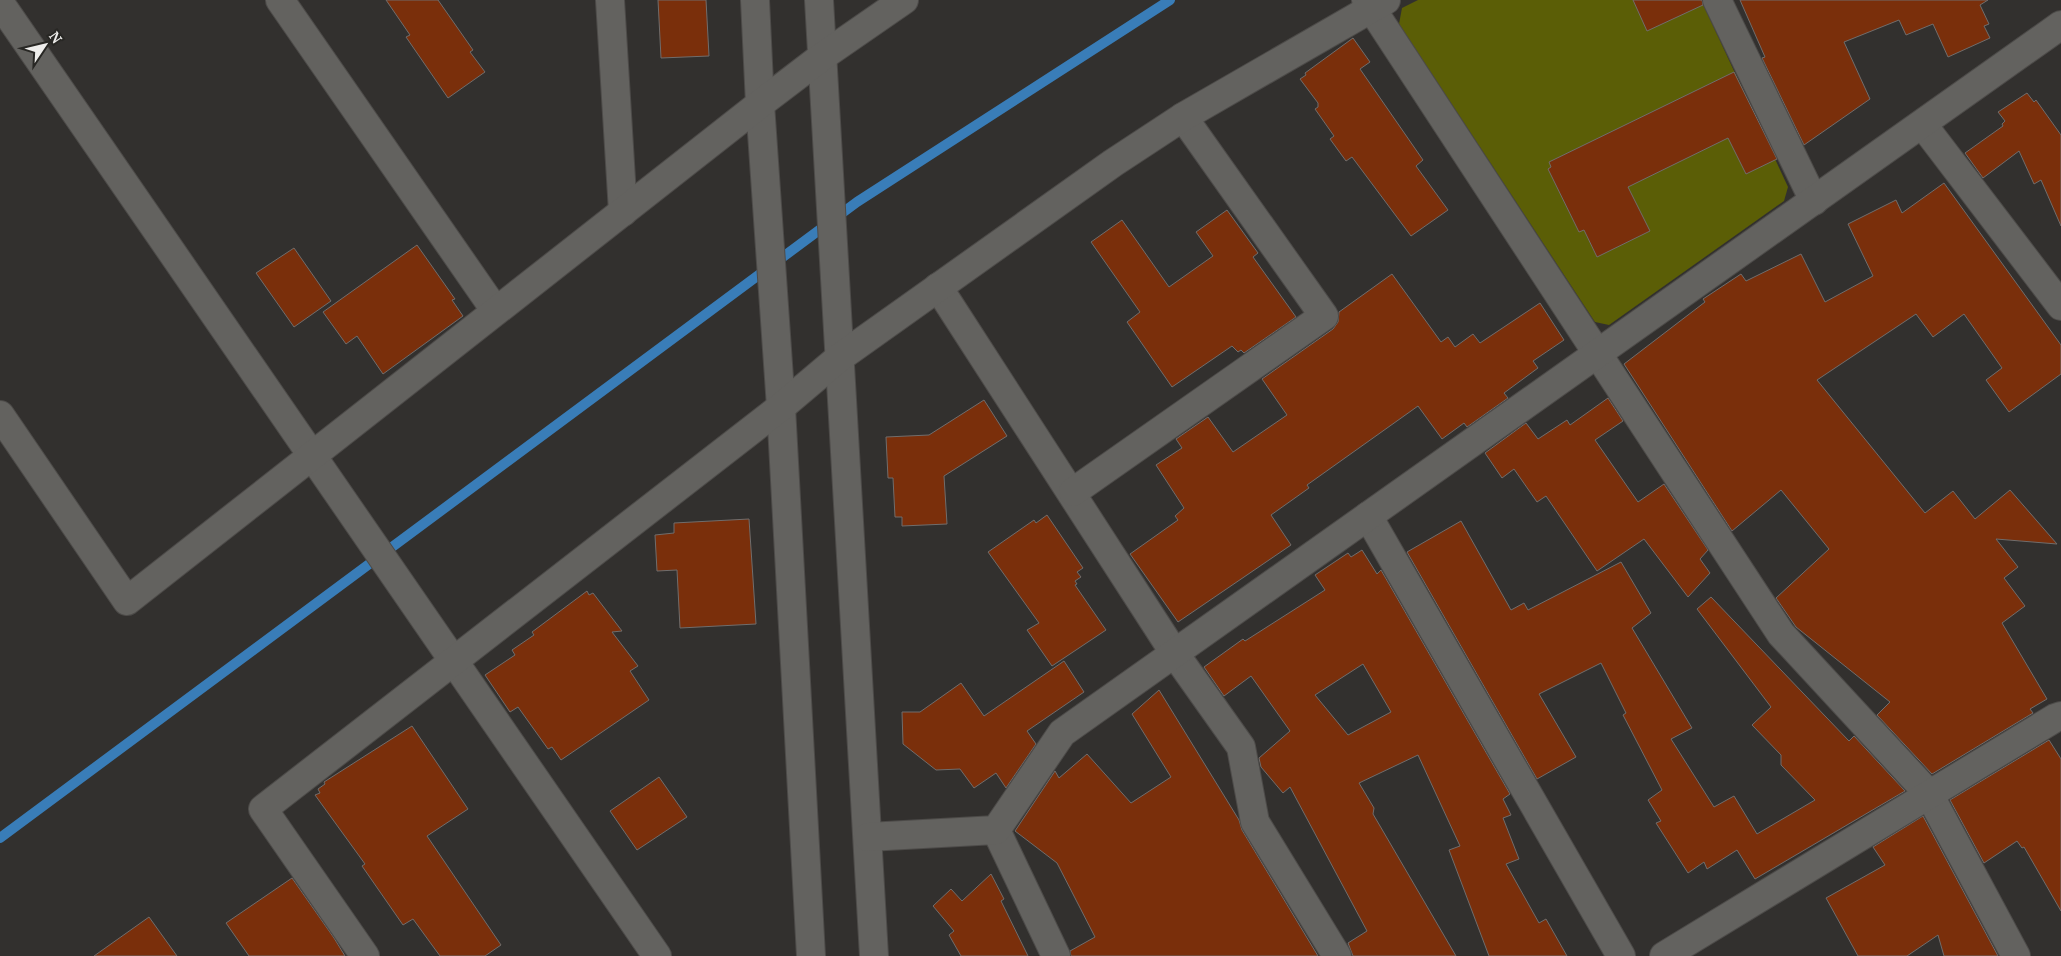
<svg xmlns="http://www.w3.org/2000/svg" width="2061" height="956" viewBox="0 0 2061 956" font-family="'PT Serif',serif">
<rect width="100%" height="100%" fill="#32302e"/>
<path fill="#5b5e06" d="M1418 0H1701L1788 187 1784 201 1609 325 1595 322 1399 24 1402 8Z"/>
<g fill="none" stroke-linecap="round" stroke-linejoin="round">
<path stroke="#397db8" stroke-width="10" d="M0 838 857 202 1170 0"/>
</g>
<g fill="#7a2f0b" stroke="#706d6c" fill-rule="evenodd">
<path d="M386 0H438L473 50 470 52 485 72 448 98 406 37 410 35Z"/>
<path d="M658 0H706L709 56 661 58Z"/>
<path d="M1633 0H1702L1703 5 1647 31Z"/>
<path d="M1740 0H1988L1980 5 1989 24 1984 26 1990 38 1948 57 1933 24 1906 35 1899 20 1844 42 1870 99 1804 145 1762 58 1765 57Z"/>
<path d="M1353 38 1370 62 1360 69 1423 160 1416 166 1448 210 1411 236 1352 157 1346 161 1330 139 1334 136 1315 109 1318 107V103L1300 79 1306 75 1305 73Z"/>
<path d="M1734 72 1777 159 1746 174 1728 138 1628 187 1650 231 1597 257 1584 230 1579 232 1548 169 1551 167 1549 162Z"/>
<path d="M2027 93 2034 102 2036 100 2061 135V226L2041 180 2034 184 2019 151 1983 178 1965 153 2003 126 2002 124 2005 121 1998 112Z"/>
<path d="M1944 183 2061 345V374L2009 412 1986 380 2002 368 1964 314 1933 337 1916 314 1817 380 1925 513 1953 491 1975 519 2010 490 2057 544 1996 539 2018 567 2004 578 2025 606 2002 623 2047 699 2030 709 2033 713 1932 774 1877 715 1890 702 1796 627 1776 598 1829 549 1781 490 1732 531 1624 364 1705 302 1703 299 1741 274 1746 281 1801 254 1825 302 1873 276 1848 224 1896 200 1902 213Z"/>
<path d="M1227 210 1258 253 1253 257 1296 317 1244 353 1241 350 1238 352 1232 346 1172 387 1127 322 1140 312 1091 242 1122 220 1169 287 1213 256 1196 232Z"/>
<path d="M417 245 455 299 452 300 463 316 383 374 357 336 346 344 323 312Z"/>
<path d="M294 248 331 301 294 327 256 273Z"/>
<path d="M1392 274 1441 342 1448 337 1455 347 1473 334 1480 343 1540 303 1564 340 1533 361 1538 368 1504 393 1508 398 1467 427 1464 423 1442 439 1418 406 1307 485 1309 488 1271 515 1291 545 1178 622 1130 554 1178 520 1175 516 1184 508 1156 465 1182 448 1176 439 1208 417 1233 452 1287 415 1262 379 1333 329 1338 322 1339 312Z"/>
<path d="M1608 398 1623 421 1595 440 1638 502 1664 484 1708 550 1700 559 1710 573 1688 597 1644 539 1597 571 1546 496 1537 502 1514 469 1502 478 1485 453 1526 423 1538 439 1567 420 1570 425Z"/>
<path d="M984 400 1007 436 944 476 947 524 902 526V517H895L893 478H888L886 437 929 435Z"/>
<path d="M1047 515 1083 568 1077 572 1081 577 1075 581 1077 584 1075 585 1106 630 1052 666 1027 630 1039 623 988 552 1034 520 1036 523Z"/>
<path d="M749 519 756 624 680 628 677 570 657 571 655 535 674 533V523Z"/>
<path d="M1461 521 1511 610 1524 603 1528 610 1621 562 1651 613 1632 628 1692 728 1671 739 1714 807 1734 796 1757 834 1815 800 1781 765V755L1752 725 1771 707 1697 609 1711 597 1849 741 1854 736 1905 791 1755 879 1737 850 1707 869 1704 862 1688 873 1656 823 1661 821 1648 800 1662 790 1623 715 1626 713 1601 663 1539 694 1576 757 1537 779 1407 552Z"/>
<path d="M1362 550 1377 574 1381 570 1510 794 1503 799 1511 815 1503 818 1519 859 1506 864 1539 923 1546 919 1567 956H1489L1449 850 1460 846 1418 755 1359 783 1374 808 1373 814 1456 956H1353L1348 943 1367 931 1290 787 1283 793 1261 767 1259 758 1290 731 1251 676 1224 696 1204 667 1243 639 1245 641 1325 590 1315 575 1348 553 1351 557ZM1363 664 1391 712 1348 735 1315 695Z"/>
<path d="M587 591 589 595 593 593 622 631 612 632 638 666 630 671 649 700 561 760 552 747 548 749 518 707 510 712 485 675 515 655 512 650 534 635 532 632Z"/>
<path d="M1064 661 1084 692 1027 731 1036 744 1006 788 996 773 974 788 960 769 936 770 903 744 902 712H920L961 683 984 716Z"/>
<path d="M1159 690 1239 820 1242 830 1318 956H1071L1070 951 1095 937 1057 863 1015 831 1055 771 1059 778 1087 754 1131 803 1171 777 1132 714Z"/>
<path d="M412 726 468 809 427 836 501 945 485 956H440L413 919 403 925 362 866 365 864 315 795 320 793 318 789 325 784 324 782Z"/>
<path d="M2049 740 2061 759V911L2024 847 2022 848 2017 841 1984 863 1950 800Z"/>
<path d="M659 777 687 817 637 850 610 811Z"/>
<path d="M1923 816 1998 956H1944L1938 935 1907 956H1858L1826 898 1885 865 1873 847Z"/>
<path d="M991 874 1004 899 1001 901 1028 956H961L949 935 954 931 933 906 951 889 962 901Z"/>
<path d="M292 878 334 938 345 956H249L226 923Z"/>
<path d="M149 917 177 956H94Z"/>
</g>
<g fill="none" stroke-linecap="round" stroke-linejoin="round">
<defs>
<g id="minor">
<path d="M280 0 495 310"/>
<path d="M610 0 623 212"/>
<path d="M755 0 760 104 781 407 811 956"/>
<path d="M819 0 874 956"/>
<path d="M1366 0 1781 634 1929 794 2016 956"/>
<path d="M1717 0 1814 201"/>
<path d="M0 3 657 956"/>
<path d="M1923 125 2061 306"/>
<path d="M938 287 1175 654 1241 747 1255 822 1337 956"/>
<path d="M0 415 127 601 760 104 823 56 904 0"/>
<path d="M1073 492 1324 316 1183 117"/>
<path d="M1368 516 1621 956"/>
<path d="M996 830 1056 956"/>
<path d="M868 837 996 830 1062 733 2061 25"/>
<path d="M365 956 263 809 781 407 839 358 1113 163 1183 117 1386 0"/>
<path d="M1664 956 2055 718 2061 716"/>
</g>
</defs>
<use href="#minor" stroke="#4d4b49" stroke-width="30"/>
<use href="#minor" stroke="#63625f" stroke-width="28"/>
</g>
<g transform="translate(45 45) rotate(55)" stroke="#282724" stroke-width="4" paint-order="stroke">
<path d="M0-4L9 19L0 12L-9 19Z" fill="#efeeec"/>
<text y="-8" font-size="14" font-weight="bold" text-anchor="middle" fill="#efeeec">N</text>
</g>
</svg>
